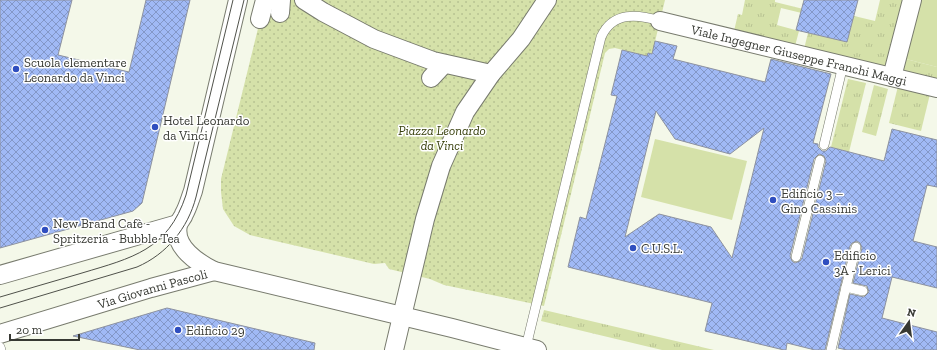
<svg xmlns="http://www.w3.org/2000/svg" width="937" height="350" viewBox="0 0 937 350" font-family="'Zilla Slab',serif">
<defs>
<pattern id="grass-tufts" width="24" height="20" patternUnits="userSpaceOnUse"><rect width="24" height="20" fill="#d5e1a9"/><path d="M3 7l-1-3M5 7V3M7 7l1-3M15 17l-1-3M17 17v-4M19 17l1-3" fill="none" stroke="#b7c292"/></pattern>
<pattern id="park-dots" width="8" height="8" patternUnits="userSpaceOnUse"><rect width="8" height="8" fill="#d5e1a9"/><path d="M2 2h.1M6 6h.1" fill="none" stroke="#b7c292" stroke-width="1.8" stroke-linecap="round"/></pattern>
<pattern id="building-cross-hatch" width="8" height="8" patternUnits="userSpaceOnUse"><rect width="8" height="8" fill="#a0b9f5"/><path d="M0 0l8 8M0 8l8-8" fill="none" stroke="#8397c7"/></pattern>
</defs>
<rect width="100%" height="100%" fill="#f4f8e9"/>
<g fill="url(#grass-tufts)">
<path d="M745 0H775V2L848 20 850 15 875 21 880 0H905L888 69 804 49 808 33 847 42 851 25 781 8 777 25 799 31 795 46 734 31 738 14 742 15Z"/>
<path d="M902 58 937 67V81L899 72Z"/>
<path d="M848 79 866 83 849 152 831 147Z"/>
<path d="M874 85 888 89 876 136 862 132Z"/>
<path d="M898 86 930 94 921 131 889 123Z"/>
<path d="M544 310 714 350H662L541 321Z"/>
</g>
<path fill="url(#park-dots)" d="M265 0H665L652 54 648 53 647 56 615 48 609 49 605 53 544 306 444 285 430 279 389 269 385 263 374 264 250 235 234 226 223 209 221 192V179Z"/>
<g fill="#d5e1a9">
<path d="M916 0H937V67L902 58Z"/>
<path d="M655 139 747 161 732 220 641 197Z"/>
</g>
<g fill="url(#building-cross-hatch)" stroke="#8d929f" fill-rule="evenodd">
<path d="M0 0H72L58 55 129 72 146 0H190L142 203 133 211 0 248Z"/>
<path d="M804 0H858L847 42 796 30Z"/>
<path d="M655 41 677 46 673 59 765 82 771 59 831 74 813 143 818 144V147L822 151H826L830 147 884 161 892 129 937 140V187L927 185 913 241 937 247V288L892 277 882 318 937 332V350H847L838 348 850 294 864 297 869 292 867 286 853 283 862 248 860 243 857 241 852 243 850 246 825 350H815L787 343 786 350H784L705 331 712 303 568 267 580 217 586 219 617 96 611 95 622 50 647 56 648 53 652 54ZM656 111 675 139 730 154 764 128 732 258 711 227 659 214 625 237ZM819 154 824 156 826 161 802 258 800 261 795 263 792 261 790 256 814 159Z"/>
<path d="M167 308 315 343 314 350H140L73 336Z"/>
</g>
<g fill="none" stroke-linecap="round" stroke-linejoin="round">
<defs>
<g id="lane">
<path d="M824 145 843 65"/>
<path d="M796 257 820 160"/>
<path d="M846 287 856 247"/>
<path d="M0 347 1 350"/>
<path d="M526 347 601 37C613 11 638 14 660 21"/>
<path d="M831 350 846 287 863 291"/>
</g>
<g id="street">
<path d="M238 0 193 191C190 199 188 207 184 214 183 218 179 221 178 225 173 247 198 263 214 271L452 328 537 350"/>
<path d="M304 0 323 12 374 39 433 61 491 74"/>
<path d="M280 13 281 0"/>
<path d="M260 19 265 0"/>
<path id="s1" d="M660 21 937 88"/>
<path d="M892 77 912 0"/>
<path d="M431 78 444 64"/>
<path d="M0 275 178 224"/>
<path id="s2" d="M0 334 151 288 214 271"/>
<path d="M394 350 425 219 441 166 465 112 491 74 521 39 547 0"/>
</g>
</defs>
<use href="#lane" stroke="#787b6e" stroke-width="10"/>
<use href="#street" stroke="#787b6e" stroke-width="20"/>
<use href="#lane" stroke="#fff" stroke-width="9"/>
<use href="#street" stroke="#fff" stroke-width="18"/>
<g stroke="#4f514a" stroke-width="1">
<path d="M0 297C27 289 55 281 82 273 132 258 168 250 186 195L233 0"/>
<path d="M0 308 137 267C167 254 188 228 196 197L244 0"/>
</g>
</g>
<g fill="#2f4ebf" stroke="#fff" stroke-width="1.5">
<circle cx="16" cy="69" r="4"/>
<circle cx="155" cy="127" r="4"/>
<circle cx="773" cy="200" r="4"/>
<circle cx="45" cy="230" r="4"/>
<circle cx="633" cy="248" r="4"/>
<circle cx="826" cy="262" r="4"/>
<circle cx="178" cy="330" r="4"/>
</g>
<g text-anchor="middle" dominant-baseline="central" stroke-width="3" stroke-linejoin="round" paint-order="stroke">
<g font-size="13" fill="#373933" stroke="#fff">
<text stroke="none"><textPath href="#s1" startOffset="143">Viale Ingegner Giuseppe Franchi Maggi</textPath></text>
<text stroke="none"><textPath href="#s2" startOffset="159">Via Giovanni Pascoli</textPath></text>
</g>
<g font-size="13" fill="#373933" stroke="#fff" text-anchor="start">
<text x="24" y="62">Scuola elementare<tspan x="24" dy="15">Leonardo da Vinci</tspan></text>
<text x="163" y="120">Hotel Leonardo<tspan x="163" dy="15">da Vinci</tspan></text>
<text x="781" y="193">Edificio 3 –<tspan x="781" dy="15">Gino Cassinis</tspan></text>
<text x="53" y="223">New Brand Cafè -<tspan x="53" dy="15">Spritzeria - Bubble Tea</tspan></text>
<text x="641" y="248">C.U.S.L.</text>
<text x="834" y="255">Edificio<tspan x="834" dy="15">3A - Lerici</tspan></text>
<text x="186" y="330">Edificio 29</text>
</g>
<g font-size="13" font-style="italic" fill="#38400c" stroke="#fff">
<text x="442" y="130">Piazza Leonardo<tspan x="442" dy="15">da Vinci</tspan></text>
</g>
</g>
<g transform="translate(909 322) rotate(14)" stroke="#ffffff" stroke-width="3" paint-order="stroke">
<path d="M0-3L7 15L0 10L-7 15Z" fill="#373933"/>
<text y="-6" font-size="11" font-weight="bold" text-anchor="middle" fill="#373933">N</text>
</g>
<path d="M10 334v6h69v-6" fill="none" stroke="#373933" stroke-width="2"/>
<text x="16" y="334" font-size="12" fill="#373933" stroke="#ffffff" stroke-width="3" paint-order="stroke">20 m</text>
</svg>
